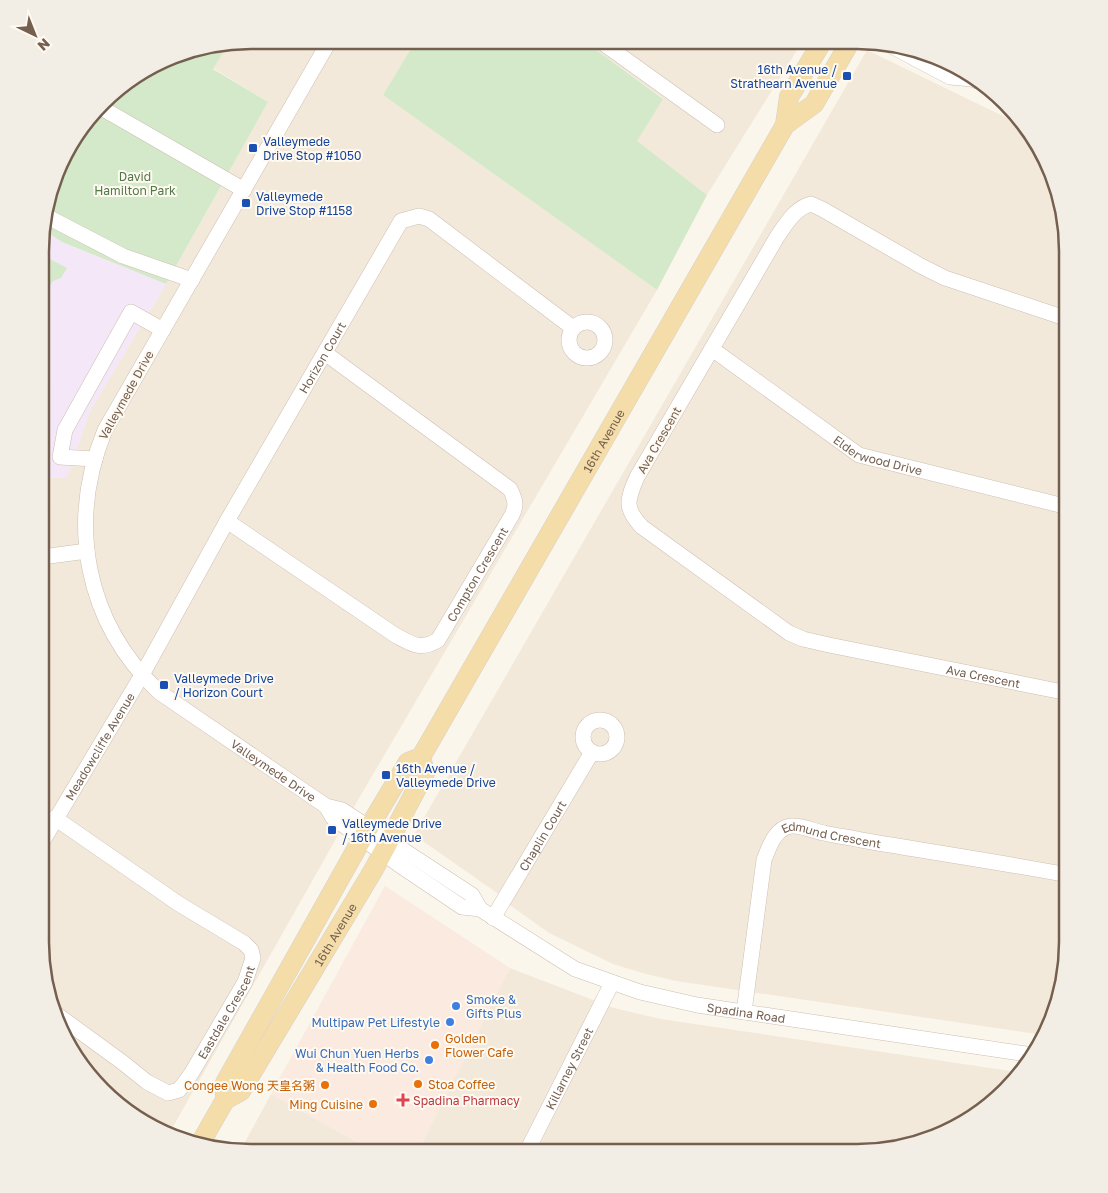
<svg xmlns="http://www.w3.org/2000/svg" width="1108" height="1193" viewBox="0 0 1108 1193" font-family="'Golos Text','Noto Sans SC',sans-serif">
<rect width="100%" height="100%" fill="#fbf6eb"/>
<g fill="#f3e9da">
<path d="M251 40H416L383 95 657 290 358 800 170 1132 146 1125 76 1060 51 1010 40 956 43 479 67 477 90 411 166 284 268 102 213 68 228 44Z"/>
<path d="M584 41 802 42 707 195 636 141 662 98Z"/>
<path d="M867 50 1007 118 1021 123 1032 133 1057 183 1068 237V956L1044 1035 676 981 646 974 613 964 549 933 511 906 497 893 414 835Z"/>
<path d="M510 968 614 1008 661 1019 1017 1072 975 1117 925 1142 871 1153H417Z"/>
<path d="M271 1094 377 1153H239Z"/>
</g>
<path fill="#faeae0" d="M385 886 510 968 417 1153H377L271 1094Z"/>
<path fill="#f3e7f8" d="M44 230 62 242 166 284 90 411 67 477 43 479Z"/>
<g fill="#d4e9ca">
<path d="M416 40 584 41 663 99 637 141 707 195 657 290 383 95Z"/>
<path d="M228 44 213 69 268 102 166 284 62 242 44 230V210L68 145 112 92 183 51Z"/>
<path d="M44 256 67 268 61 278 53 281 44 294Z"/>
</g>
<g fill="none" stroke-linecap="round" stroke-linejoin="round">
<defs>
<g id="minor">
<path id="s1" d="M330 40 105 430C67 523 85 622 159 692L326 806 342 810 472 895 480 909 575 969 640 992 697 1005 1033 1055"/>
<path d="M600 41 717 125"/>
<path d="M884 42 950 77 972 79 977 81"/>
<path d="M100 107 244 190"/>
<path d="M44 215 123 256 192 280"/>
<path id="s2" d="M1068 319 945 278 921 266 822 209 811 204C795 208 786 224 777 237L637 477C627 500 624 508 642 527L789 633 803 639 829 645 1068 693"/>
<circle cx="587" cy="340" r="18"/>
<path id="s3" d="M712 349 859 455 1068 507"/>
<path d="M95 459 60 457 65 430 131 312 163 330"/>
<path id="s4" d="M227 521 395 635C412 644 420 651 438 640L512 515C517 505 515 499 510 489L325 353"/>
<path d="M42 557 87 551"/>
<circle cx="600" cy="737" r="17"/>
<path d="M326 806 333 818 398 864 462 907 480 909"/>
<path id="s5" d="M41 844 142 675 227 521 401 221 419 216 429 219 573 328"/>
<path id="s6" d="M493 918 592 752"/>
<path id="s7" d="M52 1011 122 1062 147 1082 168 1093 179 1090 191 1074 245 982 253 958 251 950 244 943 179 904 55 818"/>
<path id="s8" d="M744 1012 764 860C769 847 775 828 791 826 802 825 813 831 824 833 836 836 849 837 861 840 930 852 999 862 1068 875"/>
<path id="s9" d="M526 1153 612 983"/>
</g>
<g id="major">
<path d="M785 125 814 104 850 42"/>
<path id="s10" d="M225 1100 241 1091 374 869 425 773 421 757"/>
<path id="s11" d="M201 1142 225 1100V1083L362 839 408 762 421 757 785 125 789 97 822 42"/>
</g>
</defs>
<use href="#minor" stroke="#cdbfb1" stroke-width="16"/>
<use href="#major" stroke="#d8d2ce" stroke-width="20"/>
<use href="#minor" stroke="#fff" stroke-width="15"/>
<use href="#major" stroke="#f4dda9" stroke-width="19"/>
</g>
<g fill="#1a4fb4" stroke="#fefaf2" stroke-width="2">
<rect x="842" y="71" width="10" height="10" rx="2.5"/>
<rect x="248" y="143" width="10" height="10" rx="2.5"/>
<rect x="241" y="198" width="10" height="10" rx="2.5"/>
<rect x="159" y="680" width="10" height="10" rx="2.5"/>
<rect x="381" y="770" width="10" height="10" rx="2.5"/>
<rect x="327" y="825" width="10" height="10" rx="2.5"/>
</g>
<g fill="#3f7fe0" stroke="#fefaf2" stroke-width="2">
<circle cx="456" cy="1006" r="5"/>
<circle cx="450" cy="1022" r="5"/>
<circle cx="429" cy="1060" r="5"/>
</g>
<g fill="#e8710a" stroke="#fefaf2" stroke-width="2">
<circle cx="435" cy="1045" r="5"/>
<circle cx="418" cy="1084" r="5"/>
<circle cx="325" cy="1085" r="5"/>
<circle cx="373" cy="1104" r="5"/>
</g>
<path fill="#e0444e" stroke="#fefaf2" stroke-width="2" d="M400.5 1092.5h5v5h5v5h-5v5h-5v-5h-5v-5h5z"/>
<g text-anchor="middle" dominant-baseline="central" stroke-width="4" stroke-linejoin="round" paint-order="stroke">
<g font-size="12" fill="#164399" stroke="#fefaf2" text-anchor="start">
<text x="837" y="69" text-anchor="end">16th Avenue /<tspan x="837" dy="14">Strathearn Avenue</tspan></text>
<text x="263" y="141">Valleymede<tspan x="263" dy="14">Drive Stop #1050</tspan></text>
<text x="256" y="196">Valleymede<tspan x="256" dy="14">Drive Stop #1158</tspan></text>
<text x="174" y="678">Valleymede Drive<tspan x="174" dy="14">/ Horizon Court</tspan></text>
<text x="396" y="768">16th Avenue /<tspan x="396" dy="14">Valleymede Drive</tspan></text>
<text x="342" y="823">Valleymede Drive<tspan x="342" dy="14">/ 16th Avenue</tspan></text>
</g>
<g font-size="12" fill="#547948" stroke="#fefaf2">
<text x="135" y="176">David<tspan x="135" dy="14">Hamilton Park</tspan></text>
</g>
<g font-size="12" fill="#755f4f" stroke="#fefaf2">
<text stroke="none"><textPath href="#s5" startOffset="562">Horizon Court</textPath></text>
<text transform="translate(126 395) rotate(-61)">Valleymede Drive</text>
<text transform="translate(659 440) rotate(-60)">Ava Crescent</text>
<text stroke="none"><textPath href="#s11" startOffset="814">16th Avenue</textPath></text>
<text stroke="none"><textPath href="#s3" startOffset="199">Elderwood Drive</textPath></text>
<text stroke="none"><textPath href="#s4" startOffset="326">Compton Crescent</textPath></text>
<text stroke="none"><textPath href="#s2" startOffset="1045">Ava Crescent</textPath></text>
<text stroke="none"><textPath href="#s5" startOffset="114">Meadowcliffe Avenue</textPath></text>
<text stroke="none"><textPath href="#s1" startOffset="874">Valleymede Drive</textPath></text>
<text stroke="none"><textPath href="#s6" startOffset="96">Chaplin Court</textPath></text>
<text stroke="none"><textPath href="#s8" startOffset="240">Edmund Crescent</textPath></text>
<text stroke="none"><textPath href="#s10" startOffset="201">16th Avenue</textPath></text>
<text stroke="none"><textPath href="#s7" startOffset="245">Eastdale Crescent</textPath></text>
<text stroke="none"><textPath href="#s1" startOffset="1415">Spadina Road</textPath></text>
<text stroke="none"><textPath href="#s9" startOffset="95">Killarney Street</textPath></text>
</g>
<g font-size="12" fill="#366cbe" stroke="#fefaf2" text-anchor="end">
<text x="466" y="999" text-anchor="start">Smoke &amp;<tspan x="466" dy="14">Gifts Plus</tspan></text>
<text x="440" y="1022">Multipaw Pet Lifestyle</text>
<text x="419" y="1053">Wui Chun Yuen Herbs<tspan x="419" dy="14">&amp; Health Food Co.</tspan></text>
</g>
<g font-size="12" fill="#c56008" stroke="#fefaf2" text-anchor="start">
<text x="445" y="1038">Golden<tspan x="445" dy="14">Flower Cafe</tspan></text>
<text x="428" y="1084">Stoa Coffee</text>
<text x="315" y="1085" text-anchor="end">Congee Wong 天皇名粥</text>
<text x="363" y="1104" text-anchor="end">Ming Cuisine</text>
</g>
<g font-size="12" fill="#be3a42" stroke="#fefaf2" text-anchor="start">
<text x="413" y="1100">Spadina Pharmacy</text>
</g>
</g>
<path d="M0 0H1108V1193H0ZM251 49H857A202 202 0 0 1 1059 251V942A202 202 0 0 1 857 1144H251A202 202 0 0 1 49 942V251A202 202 0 0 1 251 49Z" fill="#f3eee5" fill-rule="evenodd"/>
<path fill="none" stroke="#755f4f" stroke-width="2.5" d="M251 49H857A202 202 0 0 1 1059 251V942A202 202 0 0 1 857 1144H251A202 202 0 0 1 49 942V251A202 202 0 0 1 251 49Z"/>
<g transform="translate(35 35) rotate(137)" stroke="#fefaf2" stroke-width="4" paint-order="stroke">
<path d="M0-4L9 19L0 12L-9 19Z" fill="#755f4f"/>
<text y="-8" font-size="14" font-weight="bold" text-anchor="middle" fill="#755f4f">N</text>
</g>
</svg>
